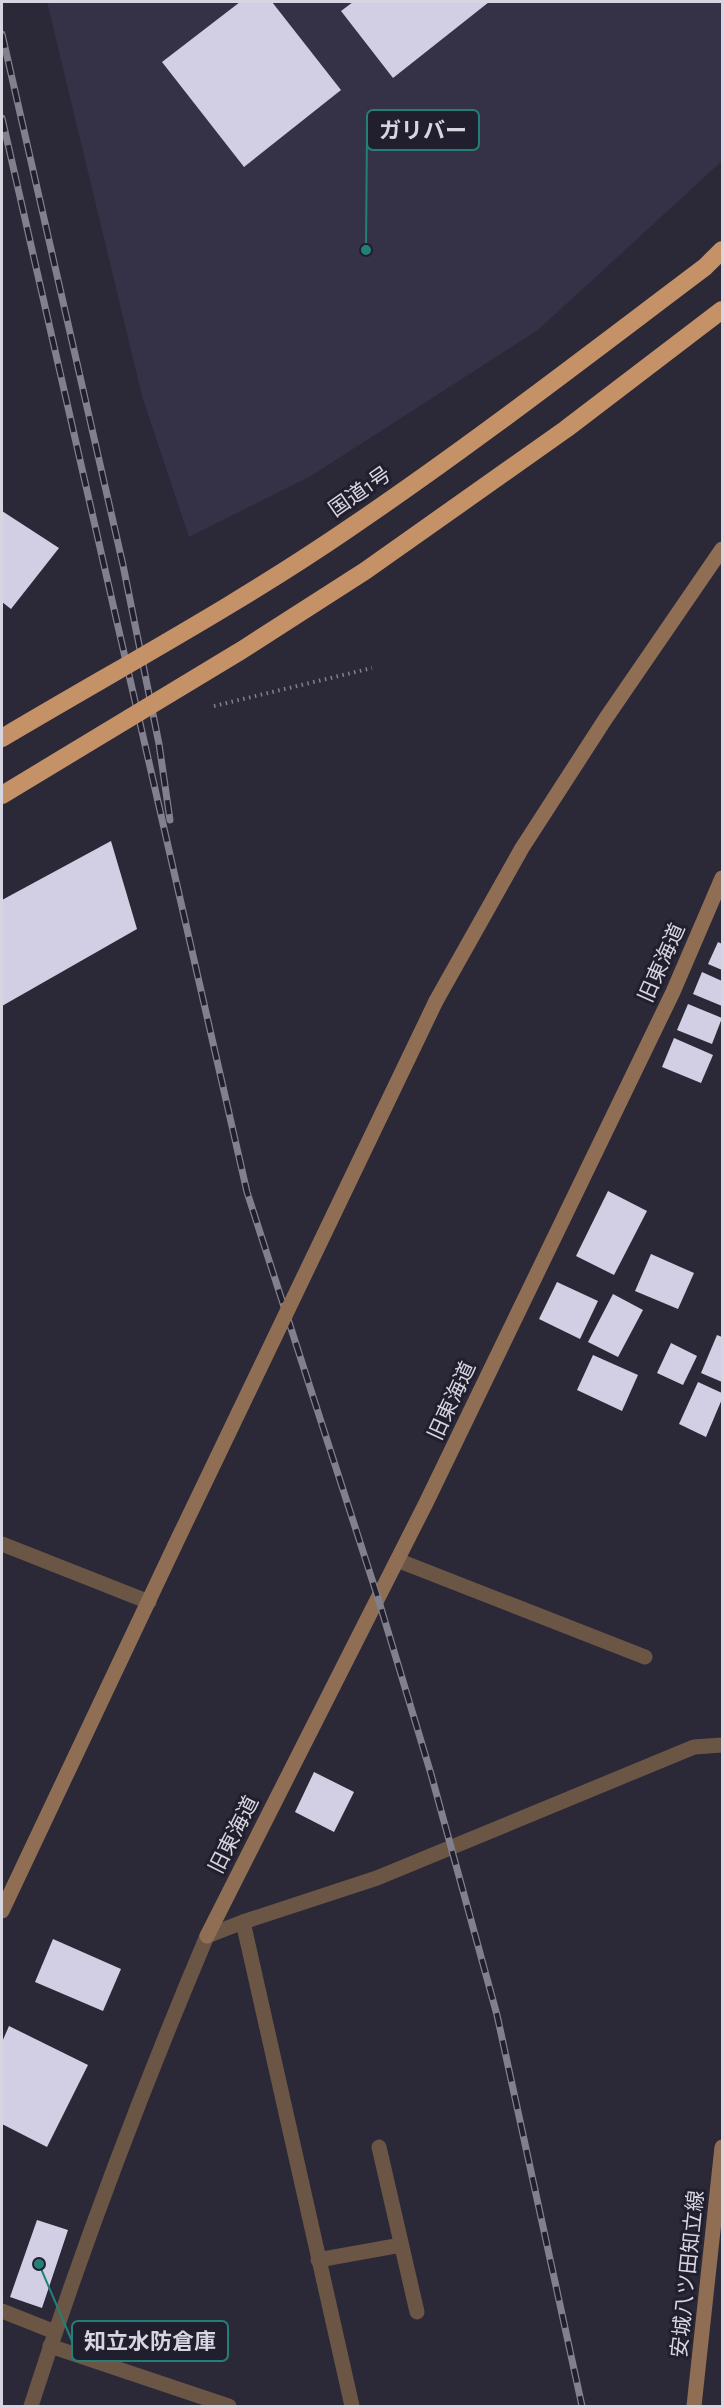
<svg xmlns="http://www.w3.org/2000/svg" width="724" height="2408" viewBox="0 0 724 2408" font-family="'Alegreya Sans','Noto Sans JP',sans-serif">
<rect width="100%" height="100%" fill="#2b2838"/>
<path fill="#353147" d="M47 2H722V161L538 330 311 476 189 537 142 396Z"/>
<g fill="#d2cfe4">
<path d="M240 2H272L341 90 244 167 162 62Z"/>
<path d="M353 2H489L393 78 341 11Z"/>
<path d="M2 511 59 548 11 609 2 602Z"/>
<path d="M111 841 137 929 2 1006V900Z"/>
<path d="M718 942 722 944V970L708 964Z"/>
<path d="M702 972 722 981V1006L693 994Z"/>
<path d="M688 1004 722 1018 712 1044 677 1030Z"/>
<path d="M674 1038 713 1055 701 1083 662 1067Z"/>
<path d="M608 1191 647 1211 614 1275 576 1256Z"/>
<path d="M651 1254 694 1273 678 1309 635 1291Z"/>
<path d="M557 1282 598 1301 580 1339 539 1319Z"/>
<path d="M613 1294 643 1310 618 1357 588 1342Z"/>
<path d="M717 1335 722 1337V1382L701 1373Z"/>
<path d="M671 1343 697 1356 683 1385 657 1373Z"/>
<path d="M593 1355 638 1375 622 1411 577 1390Z"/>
<path d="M698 1382 722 1393V1399L706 1437 679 1424Z"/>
<path d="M314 1772 354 1792 334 1832 295 1812Z"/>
<path d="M53 1939 121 1969 103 2011 35 1982Z"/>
<path d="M9 2026 88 2065 47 2147 2 2124V2042Z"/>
<path d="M37 2220 68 2230 42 2308 10 2297Z"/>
</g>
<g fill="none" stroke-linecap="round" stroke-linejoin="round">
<path stroke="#83818e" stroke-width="4" stroke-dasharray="1.5 4.5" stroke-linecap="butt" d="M214 706 372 668"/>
<g stroke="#6b5646" stroke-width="15">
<path d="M379 2147 417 2312"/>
<path d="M318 2260 401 2245"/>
<path d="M50 2346 229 2406"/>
</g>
<g stroke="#6b5646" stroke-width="15">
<path d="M2 1544 149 1602"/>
<path d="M397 1560 645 1657"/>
<path d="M243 1922 352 2406"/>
<path d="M2 2311 55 2332"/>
<path d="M31 2406C82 2247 142 2090 207 1936L243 1922 377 1878 694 1747 722 1745"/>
</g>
<g stroke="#906e54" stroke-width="15">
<path d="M436 1001 522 848 606 718 722 549"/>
<path d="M2 1911 175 1545"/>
<path d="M207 1936 426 1503 673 992 722 878"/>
<path d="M694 2406 722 2147"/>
</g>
<defs>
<g id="rail">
<path d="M2 34 123 565 159 744 170 820"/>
<path d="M2 118 247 1192 378 1598 431 1774 497 2015 582 2406"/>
</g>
</defs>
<use href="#rail" stroke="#82808d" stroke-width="7"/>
<use href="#rail" stroke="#211e2e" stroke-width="4.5" stroke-dasharray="14" stroke-linecap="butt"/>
<path stroke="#906e54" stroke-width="15" d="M175 1545 436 1001"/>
<g stroke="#c59167" stroke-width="18">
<path d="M2 738C118 669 239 604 351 527 472 445 588 355 705 267L722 250"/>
<path d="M2 795 242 650 365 571 566 429 722 310"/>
</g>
</g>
<g text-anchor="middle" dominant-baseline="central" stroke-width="6" stroke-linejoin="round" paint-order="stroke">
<g font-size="21" fill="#d7d6e0" stroke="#211e2e">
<text transform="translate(360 492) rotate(-35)">国道1号</text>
<text transform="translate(662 963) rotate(-66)">旧東海道</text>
<text transform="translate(452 1401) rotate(-65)">旧東海道</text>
<text transform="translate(234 1835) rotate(-63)">旧東海道</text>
<text transform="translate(688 2274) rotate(-84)">安城八ツ田知立線</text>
</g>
</g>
<path fill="none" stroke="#238079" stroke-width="2" d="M366 250L367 130M39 2264L72 2341"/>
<g fill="#238079" stroke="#211e2e" stroke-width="2">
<circle cx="366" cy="250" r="6"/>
<circle cx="39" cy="2264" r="6"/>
</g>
<g fill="#211e2e" stroke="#238079" stroke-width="2">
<rect x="367" y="110" width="112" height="40" rx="6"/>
<rect x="72" y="2321" width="156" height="40" rx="6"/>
</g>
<g font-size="22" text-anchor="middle" font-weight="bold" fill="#d7d6e0">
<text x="423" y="138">ガリバー</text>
<text x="150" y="2349">知立水防倉庫</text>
</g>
<rect width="724" height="2408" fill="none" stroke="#d7d6e0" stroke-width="6"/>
</svg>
